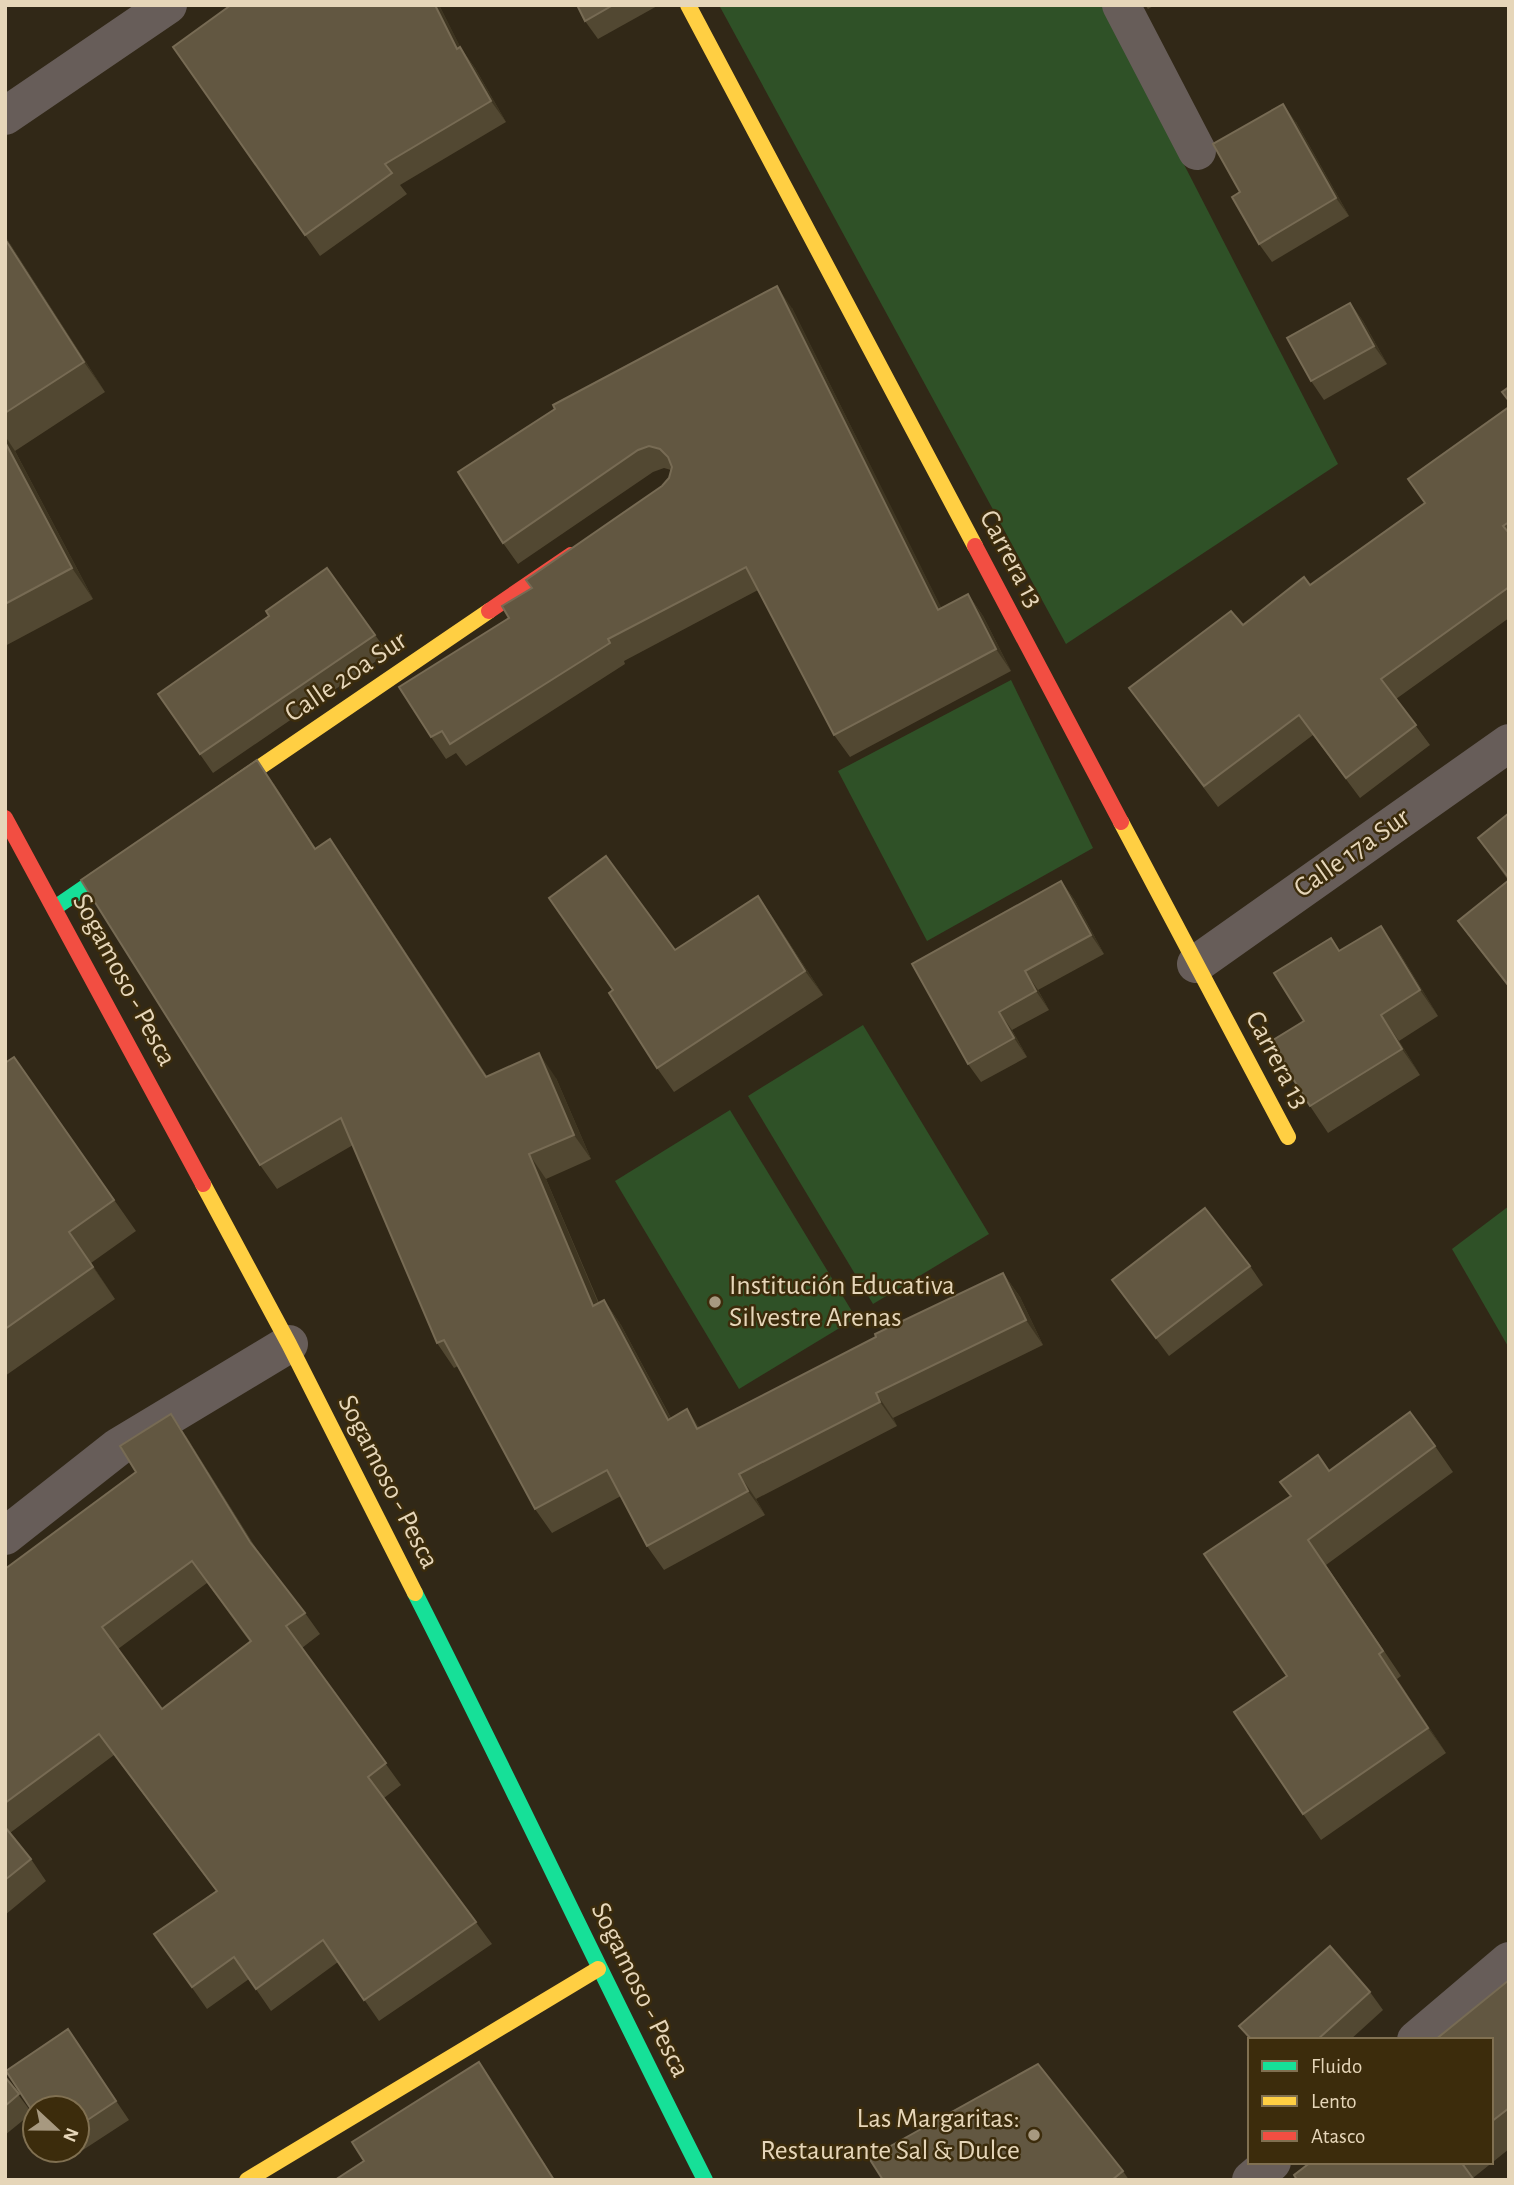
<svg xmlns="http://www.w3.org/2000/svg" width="1514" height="2185" viewBox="0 0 1514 2185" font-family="'Alegreya Sans',sans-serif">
<rect width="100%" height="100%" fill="#312817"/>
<g fill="#2f5127">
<path d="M719 5H1102L1338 464 1066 644Z"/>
<path d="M1011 680 1093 848 927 941 838 771Z"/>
<path d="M863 1025 989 1234 873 1304 748 1096Z"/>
<path d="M730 1110 856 1318 739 1389 615 1181Z"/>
<path d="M1509 1206V1348L1452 1249Z"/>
</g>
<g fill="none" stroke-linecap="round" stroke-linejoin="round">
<g stroke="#675d59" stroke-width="38">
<path d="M1121 5 1197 151"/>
<path d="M5 116 168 5"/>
<path d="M1196 964 1509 743"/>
<path d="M5 1536 118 1447 289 1344"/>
<path d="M1416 2040 1509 1961"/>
<path d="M1251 2180 1272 2162"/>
</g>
<g stroke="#16e098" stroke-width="16">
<path d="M56 907 129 857"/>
<path d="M415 1593C514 1788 606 1985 705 2180"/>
</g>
<g stroke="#ffcf43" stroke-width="16">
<path d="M688 5 975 546"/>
<path d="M219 795 489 611"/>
<path d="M1121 822 1288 1137"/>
<path d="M203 1184 289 1344 415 1593"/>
<path d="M247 2180 598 1969"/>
</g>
<g stroke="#f24e42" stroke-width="16">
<path d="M975 546 1121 822"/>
<path d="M489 611 571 555"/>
<path d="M5 818 203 1184"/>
</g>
</g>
<g fill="#524832" fill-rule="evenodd">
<path d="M231 5H439L460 47 475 68 506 122 400 185 407 194 320 256 173 47Z"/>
<path d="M577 5H659L598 39 585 21Z"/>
<path d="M1145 5H1155L1148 9Z"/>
<path d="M1296 122 1349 216 1272 262 1259 244 1240 192Z"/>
<path d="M5 236 105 392 15 451 93 599 5 646Z"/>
<path d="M1350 303 1363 321 1387 364 1324 400 1311 381Z"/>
<path d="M792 308 941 608 968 594 983 616 1011 671 850 757 834 735 758 590 624 661 625 664 466 766 456 753 446 759 431 737 509 618 532 588 662 486 669 478 671 470 664 468 653 472 518 564 503 543Z"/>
<path d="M1509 407V618L1396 699 1430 745 1360 798 1313 735 1218 807 1129 688 1243 625 1310 585 1425 503Z"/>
<path d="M327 568 388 653 213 773 158 694 269 616Z"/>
<path d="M274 784 316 849 347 863 487 1076 556 1078 591 1159 546 1179 599 1303 604 1300 621 1325 671 1418 700 1427 1003 1273 1020 1297 1043 1345 893 1418 897 1426 756 1499 765 1515 664 1570 647 1546 621 1496 552 1533 535 1509 458 1366 454 1368 437 1343 353 1145 277 1189 260 1165Z"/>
<path d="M1509 813V988L1477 947 1458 921 1508 880 1478 838Z"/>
<path d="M1061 881 1074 899 1104 954 1038 990 1049 1010 1012 1030 1027 1057 981 1082 968 1064Z"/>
<path d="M758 896 775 921 823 995 674 1092 657 1068 613 990Z"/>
<path d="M1331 938 1340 951 1399 952 1438 1016 1399 1041 1420 1075 1328 1133 1310 1106 1304 1021Z"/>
<path d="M14 1057 136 1231 91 1263 115 1299 5 1376V1063Z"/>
<path d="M1250 1266 1263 1285 1169 1356 1112 1280Z"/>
<path d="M186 1436 259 1553 305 1613 320 1634 302 1648 401 1785 384 1798 492 1944 379 2021 338 1962 271 2011 249 1979 207 2009 154 1934 216 1891 114 1755 10 1833 31 1859 46 1881 5 1915V1569ZM207 1583 250 1642 162 1709 118 1649Z"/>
<path d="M1435 1446 1453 1472 1326 1565 1401 1676 1397 1679 1446 1753 1321 1840 1303 1814 1287 1676 1204 1554 1329 1471Z"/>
<path d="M1509 1980V2149L1473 2178 1311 2162H1491V2040Z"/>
<path d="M1370 1992 1383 2010 1350 2040H1250L1239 2026Z"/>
<path d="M68 2029 129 2120 66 2161 58 2150H77V2108Z"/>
<path d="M5 2077 32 2113 5 2135Z"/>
<path d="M1123 2171 1129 2180H883Z"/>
</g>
<g fill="#3e3521">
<path d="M435 5H439L472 70 457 49Z"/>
<path d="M460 47 475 68 506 122 491 101Z"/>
<path d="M1283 104 1296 122 1349 216 1336 198Z"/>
<path d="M5 236 105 392 84 362 5 239Z"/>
<path d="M777 286 792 308 953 631 938 610Z"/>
<path d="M1350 303 1363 321 1387 364 1374 346Z"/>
<path d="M5 436 15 451 93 599 72 568 5 442Z"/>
<path d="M968 594 983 616 1011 671 996 649Z"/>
<path d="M257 760 274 784 332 874 315 849Z"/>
<path d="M330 839 347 863 503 1101 486 1077Z"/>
<path d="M1061 881 1074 899 1104 954 1091 935Z"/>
<path d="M758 896 775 921 823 995 805 971Z"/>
<path d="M1381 926 1399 952 1438 1016 1420 990Z"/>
<path d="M1025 971 1038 990 1049 1010 1036 991Z"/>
<path d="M999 1012 1012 1030 1027 1057 1014 1038Z"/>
<path d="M1381 1015 1399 1041 1420 1075 1402 1049Z"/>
<path d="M539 1053 556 1078 591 1159 574 1135Z"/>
<path d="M529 1154 546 1179 610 1331 593 1306Z"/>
<path d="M69 1232 91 1263 115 1299 93 1267Z"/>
<path d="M1003 1273 1020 1297 1043 1345 1026 1320Z"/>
<path d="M604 1300 621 1325 685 1445 668 1420Z"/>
<path d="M876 1393 893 1418 897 1426 880 1402Z"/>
<path d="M687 1409 704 1434 697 1429Z"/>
<path d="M171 1414 186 1436 265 1564 250 1542Z"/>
<path d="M739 1474 756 1499 765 1515 748 1491Z"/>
<path d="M1379 1654 1397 1679 1446 1753 1428 1728Z"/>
<path d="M479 2062 497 2088 555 2180H554Z"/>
</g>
<g fill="#625741" stroke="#776b54" stroke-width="2" fill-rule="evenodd">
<path d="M231 5H435L457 49 460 47 491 101 385 164 392 173 305 235 173 47Z"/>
<path d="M577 5H613L585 21Z"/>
<path d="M1283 104 1336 198 1259 244 1232 197 1240 192 1213 144Z"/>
<path d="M5 239 84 362 5 413Z"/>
<path d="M777 286 938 610 968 594 996 649 834 735 746 567 608 639 610 643 450 744 442 731 431 737 399 687 509 618 502 606 532 588 526 580 662 486 669 478 672 467 668 457 660 449 649 446 638 450 503 543 458 472 555 409 553 405Z"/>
<path d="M1350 303 1374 346 1311 381 1287 338Z"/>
<path d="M1509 387V401L1502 392Z"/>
<path d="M1509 407V522L1503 526 1509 533V587L1381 679 1416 725 1346 778 1299 715 1204 786 1129 688 1231 611 1243 625 1304 577 1310 585 1425 503 1408 479Z"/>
<path d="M5 442 72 568 5 604Z"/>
<path d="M327 568 375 635 200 754 158 694 269 616 266 611Z"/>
<path d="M257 760 315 849 330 839 486 1077 539 1053 574 1135 529 1154 593 1306 604 1300 668 1420 687 1409 697 1429 876 1337 875 1334 1003 1273 1026 1320 876 1393 880 1402 739 1474 748 1491 647 1546 607 1470 535 1509 444 1340 437 1343 341 1118 260 1165 81 880Z"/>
<path d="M1509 813V878L1478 838Z"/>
<path d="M606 856 675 950 758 896 805 971 657 1068 609 993 613 990 549 898Z"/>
<path d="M1509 880V986L1458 921Z"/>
<path d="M1061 881 1091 935 1025 971 1036 991 999 1012 1014 1038 968 1064 912 964Z"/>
<path d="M1381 926 1420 990 1381 1015 1402 1049 1310 1106 1270 1042 1304 1021 1274 973 1331 938 1339 951Z"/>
<path d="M14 1057 114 1200 69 1232 93 1267 5 1329V1063Z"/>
<path d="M1205 1208 1250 1266 1156 1338 1112 1280Z"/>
<path d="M1410 1412 1435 1446 1308 1540 1383 1651 1379 1654 1428 1728 1303 1814 1234 1712 1287 1676 1204 1554 1291 1496 1280 1482 1318 1455 1329 1471Z"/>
<path d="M171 1414 250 1542 305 1613 286 1626 386 1763 368 1777 476 1922 364 2000 323 1940 256 1989 234 1957 192 1987 154 1934 217 1891 99 1734 5 1803V1569L136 1472 120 1446ZM192 1561 251 1641 162 1709 102 1627Z"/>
<path d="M5 1827 31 1859 5 1880Z"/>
<path d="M1330 1946 1370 1992 1317 2040H1252L1239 2026Z"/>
<path d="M1509 1980V2108L1491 2122V2040H1435Z"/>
<path d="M68 2029 116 2101 77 2127V2108H35V2115L6 2071Z"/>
<path d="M479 2062 554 2180H335L364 2161 352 2142Z"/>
<path d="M1038 2064 1123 2171 1112 2180H883L869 2158Z"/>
<path d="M5 2077 19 2094 5 2106Z"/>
<path d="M1311 2162H1461L1474 2180H1297L1294 2175Z"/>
</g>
<g fill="#a79980" stroke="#3c2c0c" stroke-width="2.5">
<circle cx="715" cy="1302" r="7"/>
<circle cx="1034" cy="2135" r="7"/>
</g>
<g text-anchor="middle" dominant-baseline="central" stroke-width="5" stroke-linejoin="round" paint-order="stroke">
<g font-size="28" fill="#e6d6b9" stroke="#3c2c0c">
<text transform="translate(1011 559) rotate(62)">Carrera 13</text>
<text transform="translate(346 677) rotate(-34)">Calle 20a Sur</text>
<text transform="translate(1352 853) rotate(-35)">Calle 17a Sur</text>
<text transform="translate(124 980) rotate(62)">Sogamoso - Pesca</text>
<text transform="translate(1277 1060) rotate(62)">Carrera 13</text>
<text transform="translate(388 1482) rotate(63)">Sogamoso - Pesca</text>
<text transform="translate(640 1990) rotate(64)">Sogamoso - Pesca</text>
</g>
<g font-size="28" fill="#e6d6b9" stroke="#3c2c0c" text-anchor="start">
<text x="729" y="1286">Institución Educativa<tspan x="729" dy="32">Silvestre Arenas</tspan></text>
<text x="1020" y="2119" text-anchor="end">Las Margaritas:<tspan x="1020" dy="32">Restaurante Sal &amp; Dulce</tspan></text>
</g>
</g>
<rect width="1514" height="2185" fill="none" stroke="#e6d6b9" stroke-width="14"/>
<rect x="1248" y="2038" width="245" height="126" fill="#3c2c0c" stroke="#807051" stroke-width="2"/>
<rect x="1262" y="2061" width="35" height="10" fill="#16e098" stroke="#807051" stroke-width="2"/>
<text x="1311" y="2073" font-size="21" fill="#e6d6b9">Fluido</text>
<rect x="1262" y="2096" width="35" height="10" fill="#ffcf43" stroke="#807051" stroke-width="2"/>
<text x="1311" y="2108" font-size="21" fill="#e6d6b9">Lento</text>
<rect x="1262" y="2131" width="35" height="10" fill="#f24e42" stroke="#807051" stroke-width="2"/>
<text x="1311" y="2143" font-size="21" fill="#e6d6b9">Atasco</text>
<g transform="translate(56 2129) rotate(112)"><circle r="33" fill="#3c2c0c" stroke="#807051" stroke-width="2"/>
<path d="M0-5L12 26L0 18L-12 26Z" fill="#a79980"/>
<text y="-10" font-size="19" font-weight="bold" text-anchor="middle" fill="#e6d6b9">N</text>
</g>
</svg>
